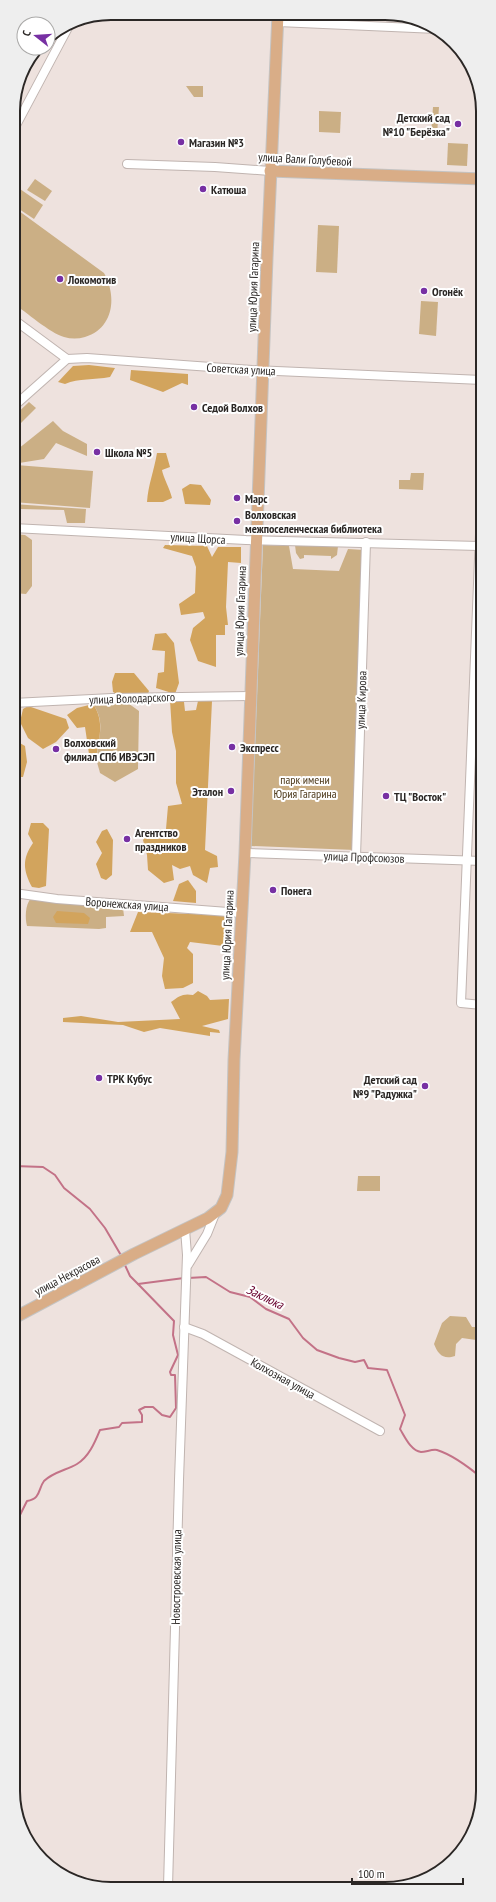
<svg xmlns="http://www.w3.org/2000/svg" width="496" height="1902" viewBox="0 0 496 1902" font-family="'PT Sans Narrow',sans-serif">
<rect width="100%" height="100%" fill="#eee2de"/>
<g fill="#cbaf85">
<path d="M186 86H203V97H194Z"/>
<path d="M433 107H439L437 135 431 134Z"/>
<path d="M319 111 341 112 340 133 319 132Z"/>
<path d="M448 143 468 144 467 166 447 165Z"/>
<path d="M35 179 52 191 45 201 27 190Z"/>
<path d="M20 189 43 205 34 219 13 205V198Z"/>
<path d="M13 209 19 211 104 273C117 296 114 328 85 337 78 339 71 339 64 337 50 333 26 312 13 303Z"/>
<path d="M318 225 339 226 337 273 316 272Z"/>
<path d="M421 301 438 302 436 336 419 334Z"/>
<path d="M29 402 36 408 18 426 13 421V417Z"/>
<path d="M53 421 63 431 87 444V456L56 443 44 459 13 464V445L18 449Z"/>
<path d="M16 465 93 471 90 508 13 502Z"/>
<path d="M411 473H424L423 490 399 489V480H410Z"/>
<path d="M13 504 86 509 85 523H67L64 510 20 509 16 519H13Z"/>
<path d="M13 534 25 535 32 540V586L26 594 13 593Z"/>
<path d="M263 545 289 546 293 569 339 571 348 549 364 550 355 850 251 846Z"/>
<path d="M295 545 338 546 337 555 331 559V556L304 555V558L300 559 296 553Z"/>
<path d="M102 701H125L139 711 138 769 115 782 100 773C99 768 96 762 97 757 98 736 106 723 93 704Z"/>
<path d="M31 898 123 908 124 916 106 917V928L99 929 27 926C25 918 25 905 31 898Z"/>
<path d="M358 1176H380V1191H357Z"/>
<path d="M450 1316 466 1317 472 1327H483V1347L476 1340 462 1338 456 1344 455 1356C443 1360 438 1354 434 1344L442 1323Z"/>
<path d="M483 1490V1566C476 1538 471 1518 483 1490Z"/>
</g>
<g fill="#d2a45d">
<path d="M89 365 115 368 110 377C94 380 79 378 65 384L58 382 73 366Z"/>
<path d="M131 370 188 374V385L182 383 163 392 130 380Z"/>
<path d="M157 453H166L170 467 162 470C163 477 170 489 172 498L163 502H147C148 485 154 471 157 453Z"/>
<path d="M190 484 201 485 211 500 210 505 185 504 182 489Z"/>
<path d="M165 545 207 546 212 557 218 547H241V563L228 562 226 607 228 625H225V635H216V667L198 661 190 640 193 628 205 618 203 612 181 615 179 604 195 593 196 567 192 556 163 548Z"/>
<path d="M166 633 174 643 179 683 175 694 156 688 158 673 164 672 165 651 152 650 155 634Z"/>
<path d="M115 673H134L149 691 145 701 132 702 113 692 112 682Z"/>
<path d="M170 700 184 702 185 711 196 710 198 701H212L205 850 217 856 218 867 210 868 207 883 193 875 190 866 180 869 172 865 174 880 164 883 148 870 147 855 143 840 151 829H166L168 806 182 804 176 783V751L172 732Z"/>
<path d="M93 704C105 721 99 739 96 759L89 754 85 727 77 728 67 715 77 708Z"/>
<path d="M28 706 66 719 69 728 56 742 43 749 28 738 20 722 23 709Z"/>
<path d="M18 742 25 746 27 762 23 777H15L14 768Z"/>
<path d="M31 823H43L49 829 46 886 39 888 32 887C23 870 22 859 33 843L28 834Z"/>
<path d="M107 829 113 840 112 875 106 880 101 878 96 864 102 853 96 842 102 831Z"/>
<path d="M188 880 196 891V903L173 901 179 884Z"/>
<path d="M57 911 84 913 90 918 88 924 56 923 53 917Z"/>
<path d="M138 912 223 915 233 925 232 943 223 946 190 942 187 948 193 954V983L183 988 165 989 162 976 164 958 152 932H130Z"/>
<path d="M198 991 207 996 210 1000 229 999 228 1019 202 1026 219 1030 220 1033 210 1032V1036L160 1028 144 1032 123 1025 63 1022V1018L81 1016 118 1022 180 1019 171 1002C179 996 183 993 193 995Z"/>
</g>
<g fill="none" stroke-linecap="round" stroke-linejoin="round">
<g stroke="#c37287" stroke-width="2">
<path d="M14 1166 43 1167 55 1175 64 1188 90 1209 105 1228 122 1257"/>
<path d="M124 1263 130 1276 138 1284 184 1278"/>
<path d="M188 1278 206 1277 230 1292 250 1297 266 1309 289 1319 303 1338 317 1350 339 1358 355 1362 364 1360 368 1368 387 1370 405 1415 400 1429C405 1437 411 1451 421 1452 426 1452 432 1449 437 1450 453 1455 470 1468 483 1479"/>
<path d="M14 1521 20 1515 27 1501C41 1499 38 1489 44 1481 53 1472 67 1470 77 1464 89 1457 95 1442 100 1430L119 1427 122 1423 142 1422V1415L139 1410 145 1407H153L162 1415 170 1417 176 1408 175 1375H171L170 1372 178 1355 173 1335 174 1321 138 1284"/>
</g>
<defs>
<g id="minor">
<path d="M278 22 437 29"/>
<path d="M13 131 71 22"/>
<path d="M127 164 215 167 270 171"/>
<path d="M13 319 67 359 87 358 252 370 482 380"/>
<path d="M13 407 67 359"/>
<path d="M482 485 461 1003 482 1005"/>
<path d="M13 528 246 540 479 546"/>
<path d="M13 703 112 698 250 696"/>
<path d="M245 853 482 861"/>
<path d="M356 857 366 542"/>
<path d="M14 893 57 899 241 913"/>
<path d="M188 1265 207 1234 215 1214"/>
<path d="M184 1327 203 1334 380 1431"/>
<path d="M168 1887 179 1480 187 1255 185 1229"/>
</g>
<g id="major">
<path d="M270 171 482 179"/>
<path d="M14 1318 134 1254 208 1218 221 1208 227 1195 232 1152 234 1060 245 853 267 258 278 14"/>
</g>
</defs>
<use href="#minor" stroke="#c0b4b0" stroke-width="10"/>
<use href="#major" stroke="#c4c3c2" stroke-width="13"/>
<use href="#minor" stroke="#fff" stroke-width="8"/>
<use href="#major" stroke="#d9ad87" stroke-width="11"/>
</g>
<g fill="#7730a3" stroke="#fff" stroke-width="1.5">
<circle cx="458" cy="124" r="4"/>
<circle cx="181" cy="142" r="4"/>
<circle cx="203" cy="189" r="4"/>
<circle cx="60" cy="279" r="4"/>
<circle cx="424" cy="291" r="4"/>
<circle cx="194" cy="407" r="4"/>
<circle cx="97" cy="452" r="4"/>
<circle cx="237" cy="498" r="4"/>
<circle cx="237" cy="521" r="4"/>
<circle cx="232" cy="747" r="4"/>
<circle cx="56" cy="749" r="4"/>
<circle cx="231" cy="791" r="4"/>
<circle cx="386" cy="796" r="4"/>
<circle cx="127" cy="839" r="4"/>
<circle cx="273" cy="890" r="4"/>
<circle cx="99" cy="1078" r="4"/>
<circle cx="425" cy="1086" r="4"/>
</g>
<g text-anchor="middle" dominant-baseline="central" stroke-width="4" stroke-linejoin="round" paint-order="stroke">
<g font-size="12" font-weight="bold" fill="#2b2725" stroke="#fff" text-anchor="start">
<text x="450" y="117" text-anchor="end">Детский cад<tspan x="450" dy="14">№10 "Берёзка"</tspan></text>
<text x="189" y="142">Магазин №3</text>
<text x="211" y="189">Катюша</text>
<text x="68" y="279">Локомотив</text>
<text x="432" y="291">Огонёк</text>
<text x="202" y="407">Седой Волхов</text>
<text x="105" y="452">Школа №5</text>
<text x="245" y="498">Марс</text>
<text x="245" y="514">Волховская<tspan x="245" dy="14">межпоселенческая библиотека</tspan></text>
<text x="64" y="742">Волховский<tspan x="64" dy="14">филиал СПб ИВЭСЭП</tspan></text>
<text x="240" y="747">Экспресс</text>
<text x="223" y="791" text-anchor="end">Эталон</text>
<text x="394" y="796">ТЦ "Восток"</text>
<text x="135" y="832">Агентство<tspan x="135" dy="14">праздников</tspan></text>
<text x="281" y="890">Понега</text>
<text x="107" y="1078">ТРК Кубус</text>
<text x="417" y="1079" text-anchor="end">Детский cад<tspan x="417" dy="14">№9 "Радужка"</tspan></text>
</g>
<g font-size="12" fill="#2b2725" stroke="#fff">
<text transform="translate(305 159) rotate(3)">улица Вали Голубевой</text>
<text transform="translate(253 287) rotate(-88)">улица Юрия Гагарина</text>
<text transform="translate(241 369) rotate(3)">Советская улица</text>
<text transform="translate(198 538) rotate(3)">улица Щорса</text>
<text transform="translate(240 611) rotate(-88)">улица Юрия Гагарина</text>
<text transform="translate(132 698) rotate(-2)">улица Володарского</text>
<text transform="translate(361 700) rotate(-88)">улица Кирова</text>
<text transform="translate(364 857) rotate(2)">улица Профсоюзов</text>
<text transform="translate(127 904) rotate(4)">Воронежская улица</text>
<text transform="translate(227 935) rotate(-87)">улица Юрия Гагарина</text>
<text transform="translate(67 1275) rotate(-28)">улица Некрасова</text>
<text transform="translate(283 1378) rotate(29)">Колхозная улица</text>
<text transform="translate(176 1577) rotate(-89)">Новостроевская улица</text>
</g>
<g font-size="12" fill="#4e3a1b" stroke="#fff">
<text x="305" y="779">парк имени<tspan x="305" dy="14">Юрия Гагарина</tspan></text>
</g>
<g font-size="13" font-style="italic" fill="#67002d" stroke="#fff">
<text transform="translate(265 1297) rotate(26)">Заклюка</text>
</g>
</g>
<path d="M0 0H496V1902H0ZM111 20H385A91 91 0 0 1 476 111V1791A91 91 0 0 1 385 1882H111A91 91 0 0 1 20 1791V111A91 91 0 0 1 111 20Z" fill="#eee" fill-rule="evenodd"/>
<path fill="none" stroke="#2b2725" stroke-width="2" d="M111 20H385A91 91 0 0 1 476 111V1791A91 91 0 0 1 385 1882H111A91 91 0 0 1 20 1791V111A91 91 0 0 1 111 20Z"/>
<g transform="translate(36 36) rotate(287)"><circle r="19" fill="#ffffff" stroke="#aaa9a8"/>
<path d="M0-3L7 15L0 10L-7 15Z" fill="#7730a3"/>
<text y="-6" font-size="11" font-weight="bold" text-anchor="middle" fill="#2b2725">С</text>
</g>
<path d="M352 1878v6h111v-6" fill="none" stroke="#2b2725" stroke-width="2"/>
<text x="358" y="1878" font-size="12" fill="#2b2725" stroke="#ffffff" stroke-width="3" paint-order="stroke">100 m</text>
</svg>
